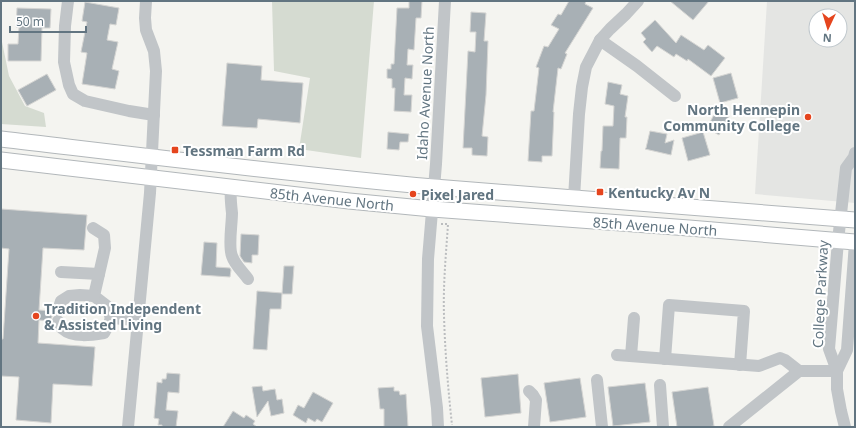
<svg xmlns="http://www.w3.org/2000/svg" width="856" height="428" viewBox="0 0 856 428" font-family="'Noto Sans',sans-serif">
<rect width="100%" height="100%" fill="#f4f4f0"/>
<path fill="#e4e5e3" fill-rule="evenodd" d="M767 1H855V203L755 194ZM816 16H840V40H816Z"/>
<g fill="#d5dbd1">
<path d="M272 1H374L361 158 299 149 310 78 274 71Z"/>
<path d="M1 37 9 76 25 106 44 113 46 127 1 124Z"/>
</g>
<g fill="#a8b0b5" stroke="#d5d5d3">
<path d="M409 1H422L421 18H416L414 50 408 49 407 65H413L412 79 405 78 404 95H412L411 112 394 111 395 88H392V79L387 78V69H391V64H394L397 8H409Z"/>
<path d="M569 1H586L585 4 593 8 565 53 567 54 561 69 558 68 553 112H554L552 156H542V162L528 161 531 111H534L539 68 536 67 544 46 548 47 559 29 551 25 558 14 561 15Z"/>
<path d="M670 1H709L693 20Z"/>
<path d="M85 2 119 8 116 25 110 24 107 40 118 42 112 69 119 71 115 89 82 84 87 53 81 52 87 22 82 21Z"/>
<path d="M17 8 51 9 50 28H42L41 61H8V44H18L19 27H16Z"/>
<path d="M471 12 486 13 484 41H488L486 95 482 136 488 137 487 156 472 155V148H463L468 51 475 52 476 32H470Z"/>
<path d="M655 20 676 43 681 35 704 50 708 45 725 58 711 76 688 59 687 61 676 54 674 57 657 46 652 52 643 42 646 39 641 33Z"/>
<path d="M227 63 262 66 261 80 303 83 300 123 258 119 257 128 222 126Z"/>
<path d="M731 73 738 98 720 103 713 78Z"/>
<path d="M47 74 56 90 27 106 18 90Z"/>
<path d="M608 82 622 85 620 94 628 96 625 117H627L626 138H620L619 169 600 168 601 151H602L603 126H613L614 106 605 104Z"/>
<path d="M717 109 729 116 719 135 707 128Z"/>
<path d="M650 131 667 134 665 143 674 140 671 155 645 149 646 148Z"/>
<path d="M388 132 409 134 408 142H400L399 150 387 149Z"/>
<path d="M703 132 710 155 688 161 682 138Z"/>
<path d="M1 209 87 215 84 250 43 248 39 310 51 311 52 316 51 321 39 320 38 343 95 347 92 386 53 384 51 423 16 420 19 377 1 376V339H3L9 249 1 248Z"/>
<path d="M241 234 259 235 258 255H252V263L244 262 240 256Z"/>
<path d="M204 242 217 243 216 267 230 268 231 270 230 277 201 275Z"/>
<path d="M284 266H294L292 294H282Z"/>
<path d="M257 291 282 293 281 309H270L267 350 253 349Z"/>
<path d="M167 373 180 374 179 393 168 392 166 410 178 411 176 427H162V425H158L159 419 154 418 157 382 162 383V379H166Z"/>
<path d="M518 374 521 413 485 417 481 378Z"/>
<path d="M580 378 586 417 550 422 544 383Z"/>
<path d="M645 383 650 422 613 426 608 387Z"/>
<path d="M262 386 263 391 275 389 277 400 282 399 284 413 271 416 268 401 257 417 252 387Z"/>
<path d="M394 387V391H399L400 395 406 394 408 427H384V409H380L378 388Z"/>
<path d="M708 387 714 426 707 427H677L672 392Z"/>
<path d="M313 392 333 403 322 422 317 419 315 422 308 418 306 423 293 415 298 405 304 408Z"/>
<path d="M233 411 244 418 246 415 255 421 253 424 257 427H223Z"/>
</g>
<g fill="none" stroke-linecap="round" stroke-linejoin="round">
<defs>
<g id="major">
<path d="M1 139C145 156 289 174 434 187L855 220"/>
<path d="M1 160 349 201 432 209 689 228 855 242"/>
</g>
</defs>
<use href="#major" stroke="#b2b7ba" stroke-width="17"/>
<path stroke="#bbbdbf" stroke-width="2" stroke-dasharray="2 2" stroke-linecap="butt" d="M441 224H448C446 254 443 285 444 315 445 352 448 388 452 425"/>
<g stroke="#c1c5c8" stroke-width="12">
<path d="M68 1 65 26 64 62 69 85 73 94 85 101 129 111 154 115"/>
<path d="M600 40 637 66 675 96"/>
<path d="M231 188C230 196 231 204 232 213 232 225 228 246 232 256 235 265 243 272 248 279"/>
<path d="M574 198 579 114 582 87 586 67 600 40 610 29 626 14 638 1"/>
<path d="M93 228 104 235 105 248 94 296 107 306 111 318 137 320"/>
<path d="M61 272 99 274"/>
<path d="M58 311 61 301 69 296 80 295 94 296"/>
<path d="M58 321C59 324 61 328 63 329 73 338 92 335 104 333L109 324 111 318"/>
<path d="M617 355 759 366 780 358 785 360 799 371"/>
<path d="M631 356 634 318"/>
<path d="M665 359 669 305 744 311 740 365"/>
<path d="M837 371 847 350 855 243"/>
<path d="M597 380 602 427"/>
<path d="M660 385 663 427"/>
<path d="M529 391 533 395 536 400 534 427"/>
<path d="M128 427 150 193 156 71 154 51 146 30 145 18 146 1"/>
<path d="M438 427 437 408 427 326 428 259 436 164 445 1"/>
<path d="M729 427 799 371H837"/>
<path d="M845 427 841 411 837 389V371L829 349 838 241 846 168 854 157 855 153"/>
</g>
<use href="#major" stroke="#fff" stroke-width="15"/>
</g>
<g fill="#e5451e" stroke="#fff" stroke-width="1.5">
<circle cx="808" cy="117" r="4"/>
<rect x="171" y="146" width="8" height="8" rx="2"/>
<rect x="596" y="188" width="8" height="8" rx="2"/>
<circle cx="413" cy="194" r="4"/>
<circle cx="36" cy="316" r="4"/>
</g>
<g text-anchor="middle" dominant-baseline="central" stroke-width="4" stroke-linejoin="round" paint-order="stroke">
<g font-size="14" fill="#627581" stroke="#fff">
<text transform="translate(425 93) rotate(-87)">Idaho Avenue North</text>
<text transform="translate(332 199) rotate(6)">85th Avenue North</text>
<text transform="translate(655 226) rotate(4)">85th Avenue North</text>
<text transform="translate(820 294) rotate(-87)">College Parkway</text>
</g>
<g font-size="14" font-weight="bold" fill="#627581" stroke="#fff" text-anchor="start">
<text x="800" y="109" text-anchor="end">North Hennepin<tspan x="800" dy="16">Community College</tspan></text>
<text x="183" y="150">Tessman Farm Rd</text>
<text x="608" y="192">Kentucky Av N</text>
<text x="421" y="194">Pixel Jared</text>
<text x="44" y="308">Tradition Independent<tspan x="44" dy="16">&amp; Assisted Living</tspan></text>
</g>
</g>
<rect width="856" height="428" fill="none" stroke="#627581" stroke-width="4"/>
<g transform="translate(828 28) rotate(184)"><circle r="19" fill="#ffffff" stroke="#c0c8cd"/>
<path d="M0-3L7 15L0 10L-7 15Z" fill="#e5451e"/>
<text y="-6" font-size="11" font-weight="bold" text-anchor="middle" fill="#627581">N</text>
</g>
<path d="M10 26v6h76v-6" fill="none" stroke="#627581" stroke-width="2"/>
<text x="16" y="26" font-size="12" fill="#627581" stroke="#ffffff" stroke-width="3" paint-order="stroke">50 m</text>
</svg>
